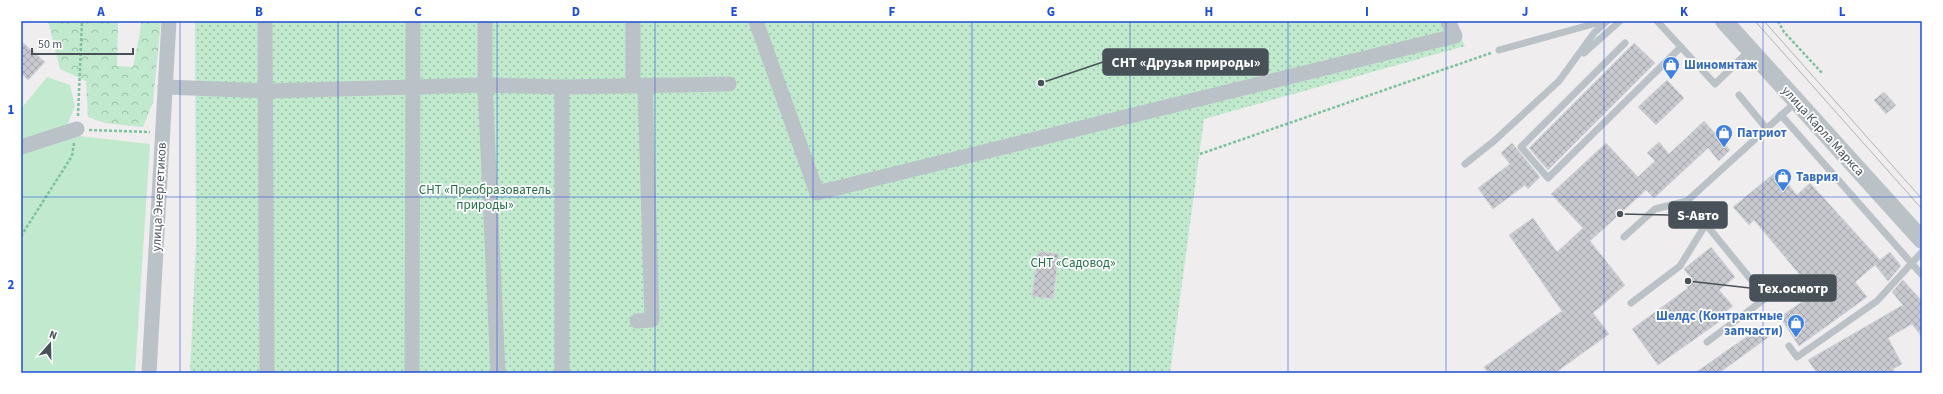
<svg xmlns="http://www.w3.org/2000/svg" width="1943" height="394" viewBox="0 0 1943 394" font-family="'Source Sans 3',sans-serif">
<defs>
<pattern id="forest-crowns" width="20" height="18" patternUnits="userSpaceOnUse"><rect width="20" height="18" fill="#c0e9ce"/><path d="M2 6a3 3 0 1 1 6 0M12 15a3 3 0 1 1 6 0" fill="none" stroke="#9ebfaa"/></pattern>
<pattern id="garden-dots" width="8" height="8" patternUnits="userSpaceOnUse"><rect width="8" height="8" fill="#c0e9ce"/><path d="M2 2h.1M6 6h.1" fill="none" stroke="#9ebfaa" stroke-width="1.8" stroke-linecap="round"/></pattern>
<pattern id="building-cross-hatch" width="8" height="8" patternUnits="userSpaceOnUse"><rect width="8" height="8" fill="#c8cacf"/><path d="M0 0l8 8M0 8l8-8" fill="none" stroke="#a4a6ab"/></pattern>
</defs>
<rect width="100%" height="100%" fill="#efeded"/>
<path fill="#c0e9ce" d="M47 77 70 85 75 106 68 123 70 135 150 144 135 373H21V109Z"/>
<path fill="url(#forest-crowns)" d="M48 21H118L117 66 133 67 140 32 141 21H161L153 102 143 127 105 123 88 117 86 81 60 69Z"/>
<path fill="url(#garden-dots)" d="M195 21H1454L1465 46 1204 119 1170 373H190L196 245Z"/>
<g fill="url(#building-cross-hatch)" stroke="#d2d4d8">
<path d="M21 41 45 62 28 80 21 73Z"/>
<path d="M1634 43 1655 63 1548 170 1529 148Z"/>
<path d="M1667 80 1684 98 1656 125 1638 107Z"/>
<path d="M1884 92 1896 105 1886 114 1874 100Z"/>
<path d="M1704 121 1730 150 1719 161 1708 148 1654 198 1646 190 1590 241 1625 285 1593 313 1609 334 1555 373H1488L1484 367 1562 311 1509 235 1533 218 1557 252 1583 228 1551 194 1606 143 1638 177 1655 161 1647 153 1659 142 1669 154Z"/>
<path d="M1512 143 1540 177 1528 189 1525 185 1493 209 1478 188 1510 164 1501 153Z"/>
<path d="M1777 171 1797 195 1810 183 1880 260 1890 252 1901 266 1888 281 1875 265 1855 282 1867 297 1799 346 1780 317 1815 293 1754 220 1749 225 1733 207Z"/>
<path d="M1711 247 1735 277 1719 290 1733 306 1725 312 1727 315 1716 324 1658 365 1632 329 1688 288 1684 283 1691 278 1684 269Z"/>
<path d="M1038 251 1059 254 1053 299 1032 296Z"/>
<path d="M1903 280 1922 301V337L1912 324 1888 338 1902 364 1893 369 1895 373H1817L1808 360 1903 305 1892 292Z"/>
<path d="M1762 326 1770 336 1719 373H1695Z"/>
</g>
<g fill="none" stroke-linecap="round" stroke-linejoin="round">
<g stroke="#7cc29e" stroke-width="2.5" stroke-dasharray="3 2" stroke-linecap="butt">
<path d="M1778 21 1784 32 1822 73"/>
<path d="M78 116 82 21"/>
<path d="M89 130 150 132"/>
<path d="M1200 154 1491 53"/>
<path d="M21 236 72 156 74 143"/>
</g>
<g stroke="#bac2c8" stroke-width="7">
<path d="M1657 21 1715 84 1750 50"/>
<path d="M1625 43 1521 147 1548 178 1681 47"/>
<path d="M1499 50 1604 21"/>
<path d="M1584 53 1620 21"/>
<path d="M1739 95 1766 128"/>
<path d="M1781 115 1922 275"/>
<path d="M1465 164 1494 141 1559 81 1594 33 1607 21"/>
<path d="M1624 237 1655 209 1687 201"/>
<path d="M1631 303 1680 266 1706 224"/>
<path d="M1707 342 1766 298 1687 201 1796 102"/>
<path d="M1789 346 1797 357 1877 301 1922 252"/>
</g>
<g stroke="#bac2c8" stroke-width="15">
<path d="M265 21 267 373"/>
<path d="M485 21V85L498 373"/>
<path d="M633 21V86"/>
<path d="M756 21 817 193 1455 36 1448 21"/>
<path d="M165 87 267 91 485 85 562 87 729 84"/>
<path d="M562 87V373"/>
<path d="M21 147 77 129"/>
<path d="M637 321 652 320 645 85"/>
<path d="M149 373 169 21"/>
<path d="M412 373 413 21"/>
</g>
<path stroke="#bac2c8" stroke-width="18" d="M1724 21 1922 240"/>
<g stroke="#b0b3b7" stroke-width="1">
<path d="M1755 21 1922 209"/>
<path d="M1764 21 1922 199"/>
</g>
</g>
<path fill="none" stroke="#1d4ed8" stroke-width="1" stroke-opacity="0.55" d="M180 21V373M338 21V373M497 21V373M655 21V373M813 21V373M972 21V373M1130 21V373M1288 21V373M1446 21V373M1604 21V373M1763 21V373M21 197H1922"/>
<defs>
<symbol id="shop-pin" viewBox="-11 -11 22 30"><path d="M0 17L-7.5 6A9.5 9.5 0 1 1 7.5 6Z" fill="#3f7fe0" stroke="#fff"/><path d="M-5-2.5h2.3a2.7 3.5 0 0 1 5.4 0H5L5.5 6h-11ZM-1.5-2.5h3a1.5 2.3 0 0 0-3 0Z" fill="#fff"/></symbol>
</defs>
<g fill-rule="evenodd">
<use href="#shop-pin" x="1661" y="55" width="20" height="27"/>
<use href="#shop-pin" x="1714" y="123" width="20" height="27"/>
<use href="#shop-pin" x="1773" y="167" width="20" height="27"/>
<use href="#shop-pin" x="1786" y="313" width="20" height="27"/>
</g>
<g text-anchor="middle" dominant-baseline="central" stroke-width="3.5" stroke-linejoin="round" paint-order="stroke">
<g font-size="13" font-weight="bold" fill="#366cbe" stroke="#fff" text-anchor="start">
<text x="1684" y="65">Шиномнтаж</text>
<text x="1737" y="133">Патриот</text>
<text x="1796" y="177">Таврия</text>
<text x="1783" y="316" text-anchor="end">Шелдс (Контрактные<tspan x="1783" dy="15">запчасти)</tspan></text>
</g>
<g font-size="13" fill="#485158" stroke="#fff">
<text transform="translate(1823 131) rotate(48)">улица Карла Маркса</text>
<text transform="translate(159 197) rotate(-87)">улица Энергетиков</text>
</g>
<g font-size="13" fill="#227046" stroke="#fff">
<text x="485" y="190">СНТ «Преобразователь<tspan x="485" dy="15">природы»</tspan></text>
<text x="1073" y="263">СНТ «Садовод»</text>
</g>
</g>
<path fill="none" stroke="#485158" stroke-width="1.5" d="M1041 83L1103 62M1620 214L1669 215M1688 281L1750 288"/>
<g fill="#485158" stroke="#fff" stroke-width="1.5">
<circle cx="1041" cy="83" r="4"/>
<circle cx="1620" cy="214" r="4"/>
<circle cx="1688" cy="281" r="4"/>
</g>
<g fill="#485158" stroke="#485158" stroke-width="1.5">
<rect x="1103" y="49" width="165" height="26" rx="4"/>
<rect x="1669" y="202" width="58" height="26" rx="4"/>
<rect x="1750" y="275" width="86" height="26" rx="4"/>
</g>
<g font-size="14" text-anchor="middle" font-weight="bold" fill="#fff">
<text x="1186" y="67">СНТ «Друзья природы»</text>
<text x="1698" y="220">S-Авто</text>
<text x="1793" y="293">Тех.осмотр</text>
</g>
<rect width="1943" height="394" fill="none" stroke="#ffffff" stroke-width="44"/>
<g transform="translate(50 344) rotate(20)" stroke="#ffffff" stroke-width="3" paint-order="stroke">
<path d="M0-3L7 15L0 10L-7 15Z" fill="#485158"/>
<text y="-6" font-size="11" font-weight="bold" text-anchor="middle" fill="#485158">N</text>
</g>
<path d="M32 48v6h101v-6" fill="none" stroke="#485158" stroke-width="2"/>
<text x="38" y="48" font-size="12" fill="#485158" stroke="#ffffff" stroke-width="3" paint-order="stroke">50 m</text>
<rect x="22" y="22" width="1899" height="350" fill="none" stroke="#1d4ed8" stroke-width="1.5"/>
<g font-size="13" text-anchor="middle" font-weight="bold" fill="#1d4ed8">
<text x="101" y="16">A</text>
<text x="259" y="16">B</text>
<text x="418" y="16">C</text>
<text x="576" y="16">D</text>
<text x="734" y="16">E</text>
<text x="892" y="16">F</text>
<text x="1051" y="16">G</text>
<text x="1209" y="16">H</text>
<text x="1367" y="16">I</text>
<text x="1525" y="16">J</text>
<text x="1684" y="16">K</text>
<text x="1842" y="16">L</text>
<text x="11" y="114">1</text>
<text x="11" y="289">2</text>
</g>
</svg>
